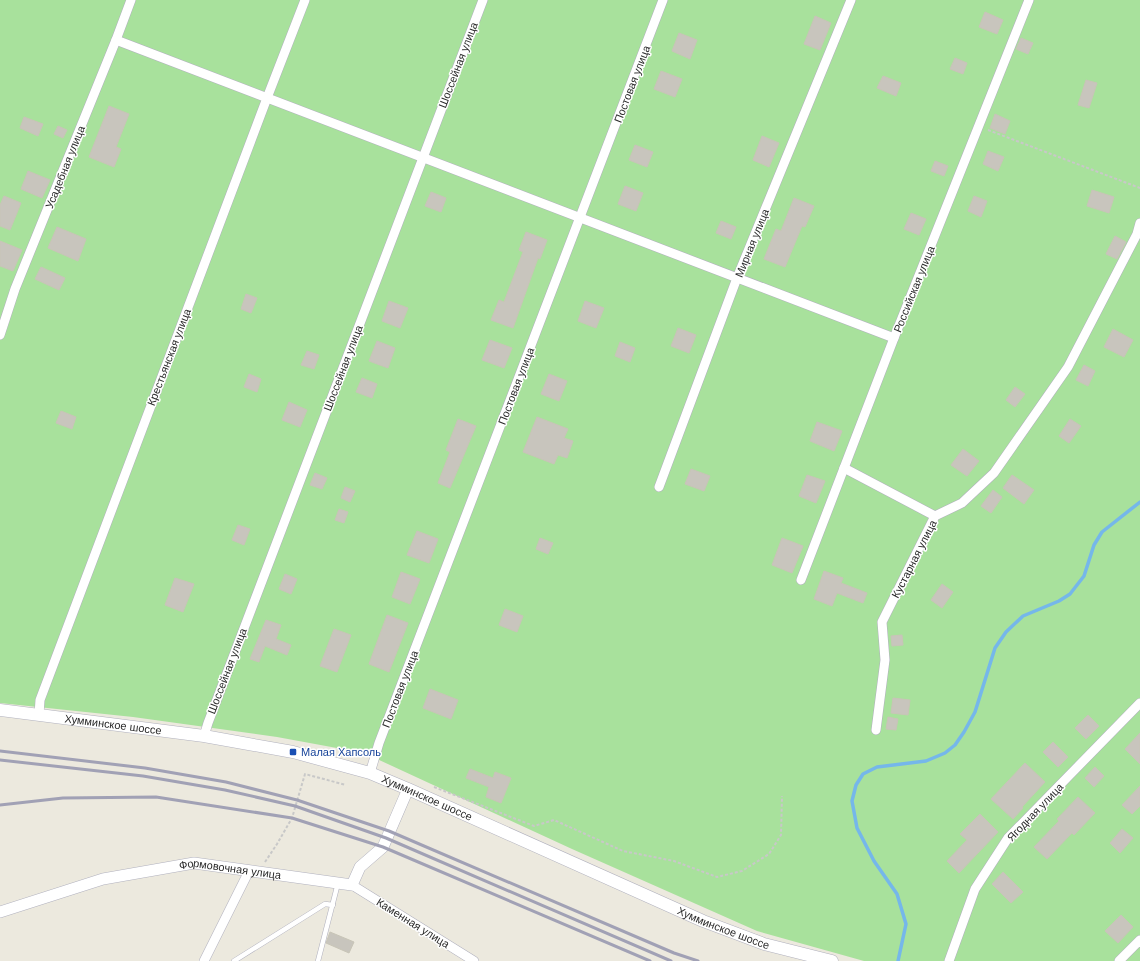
<svg xmlns="http://www.w3.org/2000/svg" width="1140" height="961" viewBox="0 0 1140 961" font-family="Helvetica,sans-serif">
<rect width="100%" height="100%" fill="#ece9de"/>
<path fill="#a8e19c" d="M0 0H1140V961H864L757 931 572 849 364 753 277 737 133 717 0 703Z"/>
<g fill="none" stroke-linecap="round" stroke-linejoin="round">
<path stroke="#75b7ea" stroke-width="3.5" d="M898 961 906 924 897 894 874 861 857 828 852 801 856 785 863 774 877 767 926 761 945 753 955 745 964 732 975 712 995 648 1006 632 1023 616 1059 601 1070 594 1084 576 1094 545 1102 532 1140 502"/>
</g>
<g fill="#c8c5bd" stroke="#c8c5b7">
<path d="M985 12 1003 20 997 34 979 27Z"/>
<path d="M815 16 831 23 820 50 804 44Z"/>
<path d="M679 33 697 40 690 59 672 51Z"/>
<path d="M1021 38 1033 43 1028 54 1016 49Z"/>
<path d="M955 58 967 63 963 74 950 69Z"/>
<path d="M661 71 682 79 675 97 654 89Z"/>
<path d="M883 76 901 83 896 96 877 88Z"/>
<path d="M1086 80 1097 83 1089 108 1078 105Z"/>
<path d="M109 106 129 114 116 147 121 149 114 167 89 157Z"/>
<path d="M995 114 1010 121 1005 134 990 128Z"/>
<path d="M24 117 43 124 38 136 20 128Z"/>
<path d="M58 126 67 130 63 138 54 134Z"/>
<path d="M762 136 779 143 769 167 753 160Z"/>
<path d="M635 145 653 152 647 167 629 160Z"/>
<path d="M988 151 1004 157 998 171 983 164Z"/>
<path d="M935 161 948 166 944 176 931 171Z"/>
<path d="M28 171 50 180 42 198 21 189Z"/>
<path d="M625 186 643 193 636 211 618 204Z"/>
<path d="M1092 190 1114 197 1109 213 1087 206Z"/>
<path d="M431 192 446 198 441 212 425 206Z"/>
<path d="M4 196 21 203 10 230 0 226V205Z"/>
<path d="M974 196 987 201 981 217 968 211Z"/>
<path d="M794 198 814 206 805 227 802 226 785 267 764 259 776 229 781 231Z"/>
<path d="M911 213 926 219 919 235 904 229Z"/>
<path d="M721 221 736 227 731 239 716 233Z"/>
<path d="M57 227 86 239 78 261 48 248Z"/>
<path d="M526 232 547 240 540 259 538 258 513 328 491 320 499 300 504 302 523 252 519 250Z"/>
<path d="M1115 236 1126 242 1117 259 1106 254Z"/>
<path d="M0 241 22 250 13 271 0 266Z"/>
<path d="M41 267 65 278 59 290 35 279Z"/>
<path d="M246 294 257 298 251 313 241 309Z"/>
<path d="M389 301 408 308 400 328 382 321Z"/>
<path d="M585 301 604 308 596 328 578 321Z"/>
<path d="M678 328 696 335 689 353 671 346Z"/>
<path d="M1113 329 1133 340 1124 357 1104 347Z"/>
<path d="M490 340 512 348 504 368 482 360Z"/>
<path d="M377 341 395 348 388 368 369 361Z"/>
<path d="M620 342 635 348 630 362 615 356Z"/>
<path d="M307 351 319 355 314 369 301 365Z"/>
<path d="M1084 365 1095 371 1088 386 1076 380Z"/>
<path d="M249 374 261 379 257 392 244 387Z"/>
<path d="M549 374 567 381 559 401 541 394Z"/>
<path d="M362 378 377 384 372 398 356 392Z"/>
<path d="M1015 387 1025 394 1015 407 1006 400Z"/>
<path d="M289 402 307 410 300 427 282 420Z"/>
<path d="M61 411 76 417 72 429 56 423Z"/>
<path d="M537 417 568 429 564 438 573 441 567 458 558 455 554 464 523 452Z"/>
<path d="M458 419 476 426 450 488 438 483 450 452 446 450Z"/>
<path d="M1070 419 1081 426 1069 443 1059 436Z"/>
<path d="M817 422 842 431 834 451 810 441Z"/>
<path d="M963 449 979 461 967 476 951 465Z"/>
<path d="M691 469 710 476 704 491 685 484Z"/>
<path d="M315 473 327 478 322 489 310 485Z"/>
<path d="M807 475 825 481 816 503 799 496Z"/>
<path d="M1012 475 1034 490 1024 504 1003 488Z"/>
<path d="M345 487 355 491 350 502 341 498Z"/>
<path d="M993 490 1002 497 991 513 981 506Z"/>
<path d="M339 509 348 512 344 523 335 520Z"/>
<path d="M238 525 250 529 244 545 232 540Z"/>
<path d="M417 531 438 539 429 563 407 555Z"/>
<path d="M540 538 553 543 548 554 536 549Z"/>
<path d="M782 538 803 546 792 573 772 565Z"/>
<path d="M824 571 843 578 841 583 867 593 863 603 837 593 832 606 814 599Z"/>
<path d="M401 572 420 579 410 604 392 597Z"/>
<path d="M285 574 297 579 291 594 279 589Z"/>
<path d="M175 578 194 584 183 612 165 605Z"/>
<path d="M942 584 953 592 942 608 931 600Z"/>
<path d="M505 609 523 616 517 632 499 625Z"/>
<path d="M387 615 408 623 389 672 369 664Z"/>
<path d="M266 620 281 625 276 639 291 645 287 655 265 646 259 662 250 659Z"/>
<path d="M334 629 351 635 337 672 320 666Z"/>
<path d="M902 635 903 645 892 646 891 636Z"/>
<path d="M430 689 458 700 451 719 423 708Z"/>
<path d="M893 698 910 700 908 715 891 713Z"/>
<path d="M1088 715 1099 726 1086 739 1075 728Z"/>
<path d="M888 717 898 719 896 730 886 729Z"/>
<path d="M1140 733V764L1125 749Z"/>
<path d="M1053 742 1068 757 1058 767 1043 752Z"/>
<path d="M1025 763 1045 782 1022 807 1023 808 1013 819 991 799Z"/>
<path d="M1095 767 1104 776 1094 787 1085 778Z"/>
<path d="M470 769 493 778 495 772 511 778 501 803 486 797 489 787 466 778Z"/>
<path d="M1140 786V806L1132 814 1122 805Z"/>
<path d="M1078 797 1095 813 1074 835 1072 833 1047 859 1034 847 1059 821 1057 819Z"/>
<path d="M980 814 998 832 959 873 947 861 967 840 960 834Z"/>
<path d="M1122 829 1133 838 1120 853 1110 843Z"/>
<path d="M1003 872 1023 892 1011 903 992 884Z"/>
<path d="M1121 915 1133 927 1118 943 1105 931Z"/>
<path d="M330 932 354 942 349 953 326 943Z"/>
</g>
<g fill="none" stroke-linecap="round" stroke-linejoin="round">
<defs>
<g id="service">
<path d="M234 961 325 904 333 905"/>
<path d="M318 961 338 883"/>
</g>
<g id="minor">
<path d="M116 40 894 338"/>
<path d="M0 335 15 289 116 40 131 0"/>
<path d="M844 468 935 516"/>
<path d="M659 487 737 278 851 0"/>
<path d="M801 580 894 338 1029 0"/>
<path d="M39 715 40 700 267 98 305 0"/>
<path d="M876 730 885 660 882 622 935 516 962 503 994 473 1068 367 1137 234 1140 223"/>
<path d="M204 736 208 723 483 0"/>
<path d="M370 773 379 743 663 0"/>
<path d="M352 885 474 961"/>
<path d="M204 961 249 871"/>
<path d="M949 961 975 889 1008 838 1140 703"/>
<path d="M1119 961 1140 940"/>
</g>
<g id="tertiary">
<path id="s1" d="M0 912 103 879 194 863 352 885 360 867 383 847 408 789"/>
</g>
<g id="secondary">
<path id="s2" d="M0 710 204 736 293 752 370 773 408 789 703 921 764 944 832 961"/>
</g>
</defs>
<use href="#service" stroke="#b1b1be" stroke-width="5.5"/>
<use href="#minor" stroke="#b1b1be" stroke-width="10"/>
<use href="#tertiary" stroke="#b1b1be" stroke-width="12"/>
<use href="#secondary" stroke="#b1b1be" stroke-width="13"/>
<g stroke="#c8c8c8" stroke-width="2" stroke-dasharray="3 2" stroke-linecap="butt">
<path d="M988 130 1140 188"/>
<path d="M434 787 534 826 554 820 623 851 674 861 717 877 742 871 769 854 781 835 782 796"/>
<path d="M265 862 277 844 292 818 305 774 346 785"/>
</g>
<use href="#service" stroke="#fff" stroke-width="4.5"/>
<use href="#minor" stroke="#fff" stroke-width="9"/>
<use href="#tertiary" stroke="#fff" stroke-width="11"/>
<use href="#secondary" stroke="#fff" stroke-width="12"/>
<g stroke="#a1a1b5" stroke-width="3">
<path d="M0 751 145 768 226 782 297 800 389 831 674 953 698 961"/>
<path d="M0 760 143 776 225 790 295 806 386 838 671 961"/>
<path d="M0 805 63 798 156 797 292 818 383 847 650 961"/>
</g>
</g>
<rect fill="#1a4fb4" stroke="#fff" stroke-width="1.5" x="289" y="748" width="8" height="8" rx="2"/>
<g text-anchor="middle" dominant-baseline="central" stroke-width="3" stroke-linejoin="round" paint-order="stroke">
<g font-size="11" fill="#2b2b2b" stroke="#fff">
<text transform="translate(458 65) rotate(-69)">Шоссейная улица</text>
<text transform="translate(632 84) rotate(-69)">Постовая улица</text>
<text transform="translate(65 167) rotate(-68)">Усадебная улица</text>
<text transform="translate(752 243) rotate(-68)">Мирная улица</text>
<text transform="translate(914 289) rotate(-68)">Российская улица</text>
<text transform="translate(169 357) rotate(-69)">Крестьянская улица</text>
<text transform="translate(343 368) rotate(-69)">Шоссейная улица</text>
<text transform="translate(516 386) rotate(-69)">Постовая улица</text>
<text transform="translate(914 559) rotate(-63)">Кустарная улица</text>
<text transform="translate(227 671) rotate(-69)">Шоссейная улица</text>
<text transform="translate(400 689) rotate(-69)">Постовая улица</text>
<text stroke="none"><textPath href="#s2" startOffset="114">Хумминское шоссе</textPath></text>
<text stroke="none"><textPath href="#s2" startOffset="438">Хумминское шоссе</textPath></text>
<text transform="translate(1035 812) rotate(-46)">Ягодная улица</text>
<text stroke="none"><textPath href="#s1" startOffset="237">Формовочная улица</textPath></text>
<text transform="translate(413 923) rotate(32)">Каменная улица</text>
<text stroke="none"><textPath href="#s2" startOffset="762">Хумминское шоссе</textPath></text>
</g>
<g font-size="11" fill="#164399" stroke="#fff" text-anchor="start">
<text x="301" y="752">Малая Хапсоль</text>
</g>
</g>
</svg>
